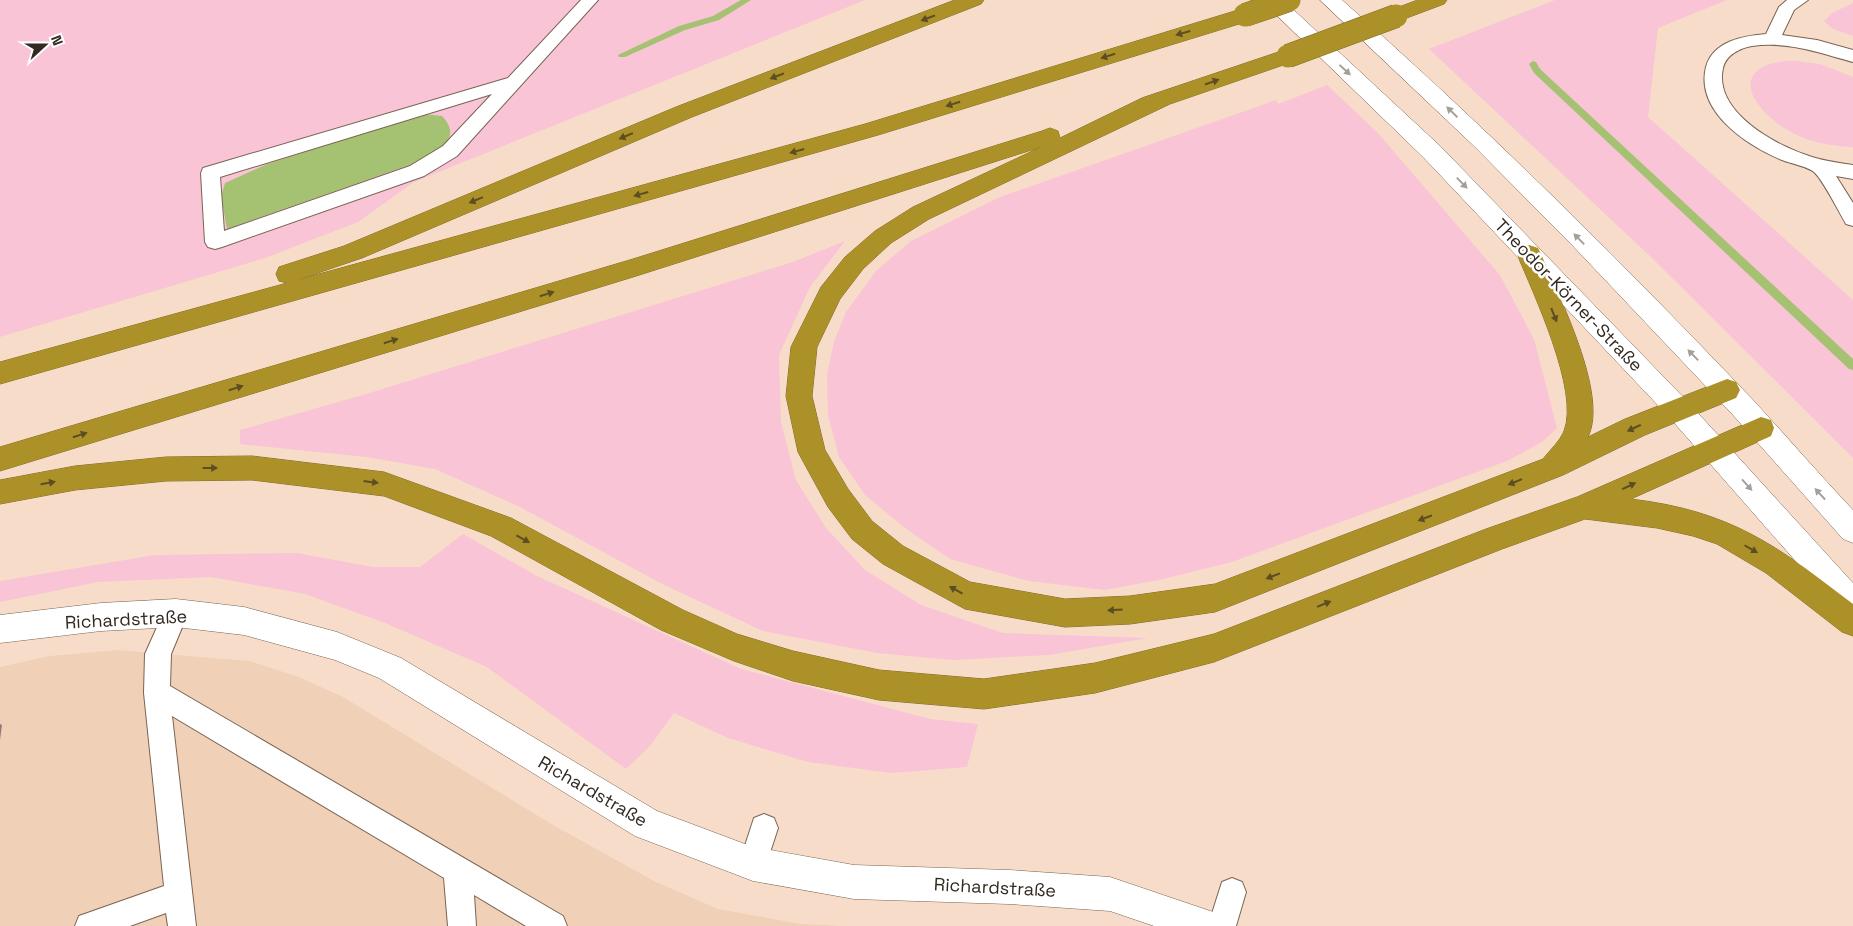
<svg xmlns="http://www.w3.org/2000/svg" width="1853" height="926" viewBox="0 0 1853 926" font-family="'Space Grotesk',sans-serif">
<rect width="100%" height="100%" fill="#f7ddc9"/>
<path fill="#f0d1b7" d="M118 650 249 661 299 677 343 697 553 825 654 881 718 909 801 924 843 926H0V667L49 656Z"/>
<g fill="#f9c4d5">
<path d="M0 0H865L414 182 358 222 265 258 0 337Z"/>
<path d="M1555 0H1727L1658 28 1648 117 1853 300V458L1652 258 1429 49Z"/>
<path d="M1853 3V36L1833 29 1824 21 1832 13Z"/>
<path d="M1797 61 1820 64 1853 77V147C1829 146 1807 142 1786 129 1768 119 1731 84 1763 67 1774 61 1785 61 1797 61Z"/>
<path d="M1327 85 1377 132 1500 275 1534 339 1557 428 1542 442 1507 461 1232 562 1159 580 1104 590 1029 581 950 559 905 528 865 495 839 457 828 416 827 375 834 341 846 312 876 271 911 241 1000 197 1276 100 1278 104Z"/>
<path d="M845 241 810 287 779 355 781 422 796 480 826 528 865 570 921 605 1003 633 1148 638 1049 655 953 660 877 653 763 631 664 585 518 506 435 469 366 457 240 444V430L366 394 793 262Z"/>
<path d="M463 534 537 576 741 669 930 719 978 724 967 767 891 773 808 762 728 738 674 713 650 746 626 769 487 667 385 623 305 594 211 577 98 582 0 602V581L155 555 297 553 373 567H420Z"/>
</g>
<path fill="#a5c172" d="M423 114 442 116C460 135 445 147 429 158L227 229 221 197 225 183 267 164Z"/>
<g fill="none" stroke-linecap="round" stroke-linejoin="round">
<g fill="#a5c172" fill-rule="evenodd">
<path d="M741 0H751L719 20 685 30 625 57H619L618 55 679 26 713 16Z"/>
<path d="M1533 61 1536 62 1540 69 1853 359V370L1849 369 1534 73 1529 64Z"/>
</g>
<defs>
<g id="service">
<path d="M581 0H598L457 156 424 176 222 247 215 249 208 247 205 242 201 173 203 168 508 78ZM492 94 443 146 410 166 224 231 220 177Z"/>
<path d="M1787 0H1808L1794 10 1782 35 1817 40 1853 50V62C1819 53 1788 41 1752 46 1740 48 1726 55 1723 68 1713 112 1776 146 1812 157 1825 161 1839 163 1853 165V179L1836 176 1853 203V226L1846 224C1839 212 1823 180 1814 172 1809 167 1789 163 1782 160 1746 145 1695 111 1706 67 1713 41 1743 36 1766 34L1779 7Z"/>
<path d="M176 602 185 605 188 613 171 654 170 686 563 916 567 926H526L474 895 476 926H448L444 878 172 716 196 926H168L166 913 130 926H75L79 916 164 886 144 693 145 654 167 605Z"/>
<path d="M764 814 774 818 778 828 763 874 753 878 743 874 739 864 754 818Z"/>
<path d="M1232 878 1242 882 1246 892 1236 926H1208L1222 882Z"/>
</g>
<path id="minor" d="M176 599 244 607 337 632 401 658 657 811 753 847 854 865 1009 870 1110 877 1219 914 1224 926H1154L1110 911 1009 904 854 899 753 881 635 836 379 678 335 660 244 635 176 627 101 631 0 643V615L101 603Z"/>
<g id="secondary">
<path d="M1261 0H1283L1440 146 1687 401 1853 583V618L1842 614 1669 417 1424 158Z"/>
<path d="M1320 0H1342C1486 127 1622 262 1754 401 1787 437 1819 474 1853 510V543L1843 539 1733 415 1573 246 1475 147Z"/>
</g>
<g id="motorway">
<path d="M955 0H984L981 4 692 117 362 258 297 280 865 124 1238 10 1245 9 1252 10 1255 15 1252 20 878 135 0 384V362L287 283 279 281 276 274 279 267 344 246 676 107Z"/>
<path d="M1418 0H1447L1444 4 1396 22 1389 21 1386 16 1389 11Z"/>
<path d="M1288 49 1295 51 1298 56 1295 61 1170 104 929 219 891 243 863 269 840 299 817 347 812 396 825 450 848 489 872 521 903 546 970 582 1065 599 1130 596 1215 584 1543 459C1550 450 1560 441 1564 431 1580 391 1533 293 1517 254L1520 248 1529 245 1538 248 1541 254C1558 295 1609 394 1588 437L1625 419 1727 379 1736 382 1740 390 1736 398 1645 435 1563 475 1215 612 1130 624 1065 627 965 609 883 564 852 539 828 507 798 452 786 396 791 347 821 287 845 257 875 231 913 207 1041 147 633 277 0 471V447L633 259 1042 131 1050 128 1058 131 1060 138 1142 98Z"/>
<path d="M1761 417 1771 420 1774 428 1771 436 1631 499C1731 511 1776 545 1853 604V636L1842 632 1766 573 1717 544 1693 536 1657 528 1585 519 1502 549 1214 662 1095 693 984 709 879 700 793 681 734 661 661 630 491 536 384 496 252 480 166 481 75 490 0 504V480L75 466 166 457 252 456 384 472 511 518 683 610 737 634 793 651 879 670 984 679 1095 663 1214 634 1486 529 1577 497Z"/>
</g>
</defs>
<use href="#service" stroke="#796351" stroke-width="2"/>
<use href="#minor" stroke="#796351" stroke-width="1"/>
<use href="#secondary" stroke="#796351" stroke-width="1"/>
<use href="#motorway" stroke="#816c26" stroke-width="1"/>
<use href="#service" fill="#fff" fill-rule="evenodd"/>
<use href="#minor" fill="#fff" fill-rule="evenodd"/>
<use href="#secondary" fill="#fff" fill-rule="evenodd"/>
<use href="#motorway" fill="#ac9028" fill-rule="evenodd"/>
<defs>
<g id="motorway-bridge">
<path d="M1245 15 1289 0"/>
<path d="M1288 56 1396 16"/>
</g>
</defs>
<use href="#motorway-bridge" stroke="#816c26" stroke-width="24" stroke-linecap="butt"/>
<use href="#motorway-bridge" stroke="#ac9028" stroke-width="23"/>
</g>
<path fill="#927b78" d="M0 724 2 725 0 740Z"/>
<defs><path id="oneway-solid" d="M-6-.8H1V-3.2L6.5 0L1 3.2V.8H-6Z" transform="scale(1.25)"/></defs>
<g fill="#5d4d23">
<use href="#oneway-solid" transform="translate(928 18) rotate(159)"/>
<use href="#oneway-solid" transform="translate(1183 33) rotate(164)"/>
<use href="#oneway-solid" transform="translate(1108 56) rotate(163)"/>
<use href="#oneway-solid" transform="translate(777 76) rotate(159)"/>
<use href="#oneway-solid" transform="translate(1212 82) rotate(-19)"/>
<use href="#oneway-solid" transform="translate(953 104) rotate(163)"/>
<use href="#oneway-solid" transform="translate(626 136) rotate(157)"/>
<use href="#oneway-solid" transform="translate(797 151) rotate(164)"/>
<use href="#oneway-solid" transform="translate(641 194) rotate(164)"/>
<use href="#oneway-solid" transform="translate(476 200) rotate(157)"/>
<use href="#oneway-solid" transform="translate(547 294) rotate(-17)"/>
<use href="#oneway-solid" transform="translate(1554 315) rotate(68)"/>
<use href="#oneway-solid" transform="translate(391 341) rotate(-17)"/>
<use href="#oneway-solid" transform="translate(236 388) rotate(-17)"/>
<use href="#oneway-solid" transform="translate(1634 428) rotate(155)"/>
<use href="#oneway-solid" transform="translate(80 435) rotate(-17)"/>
<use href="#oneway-solid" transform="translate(210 468)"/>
<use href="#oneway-solid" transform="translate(371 482) rotate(7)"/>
<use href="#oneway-solid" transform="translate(1515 482) rotate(158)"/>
<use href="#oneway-solid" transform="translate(48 483) rotate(-10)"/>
<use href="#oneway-solid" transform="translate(1629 486) rotate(-25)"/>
<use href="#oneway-solid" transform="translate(1425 518) rotate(159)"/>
<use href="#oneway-solid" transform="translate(523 539) rotate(29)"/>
<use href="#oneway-solid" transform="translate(1751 549) rotate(30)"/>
<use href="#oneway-solid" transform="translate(1273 576) rotate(159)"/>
<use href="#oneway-solid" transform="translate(956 590) rotate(-151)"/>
<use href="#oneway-solid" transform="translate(1324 604) rotate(-22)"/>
<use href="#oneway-solid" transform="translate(1115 610) rotate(177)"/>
</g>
<g fill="#a39f9b">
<use href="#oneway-solid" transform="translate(1345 70) rotate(43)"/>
<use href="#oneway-solid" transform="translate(1452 112) rotate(-136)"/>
<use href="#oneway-solid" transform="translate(1462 183) rotate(46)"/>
<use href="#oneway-solid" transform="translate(1579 239) rotate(-134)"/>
<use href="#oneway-solid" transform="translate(1693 355) rotate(-134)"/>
<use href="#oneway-solid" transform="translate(1747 485) rotate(48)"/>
<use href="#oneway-solid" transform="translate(1820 494) rotate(-133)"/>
</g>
<g text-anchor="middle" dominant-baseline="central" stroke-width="5" stroke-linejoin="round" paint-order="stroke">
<g font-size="18" fill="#322921" stroke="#fff">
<text transform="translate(1569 295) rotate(46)">Theodor-Körner-Straße</text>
<text transform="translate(126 619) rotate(-3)">Richardstraße</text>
<text transform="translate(593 791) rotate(30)">Richardstraße</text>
<text transform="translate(995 887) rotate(3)">Richardstraße</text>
</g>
</g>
<g transform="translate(45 45) rotate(69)" stroke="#ffffff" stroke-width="4" paint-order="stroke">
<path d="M0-4L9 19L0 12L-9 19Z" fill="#322921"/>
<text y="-8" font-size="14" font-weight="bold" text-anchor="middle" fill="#322921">N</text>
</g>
</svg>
